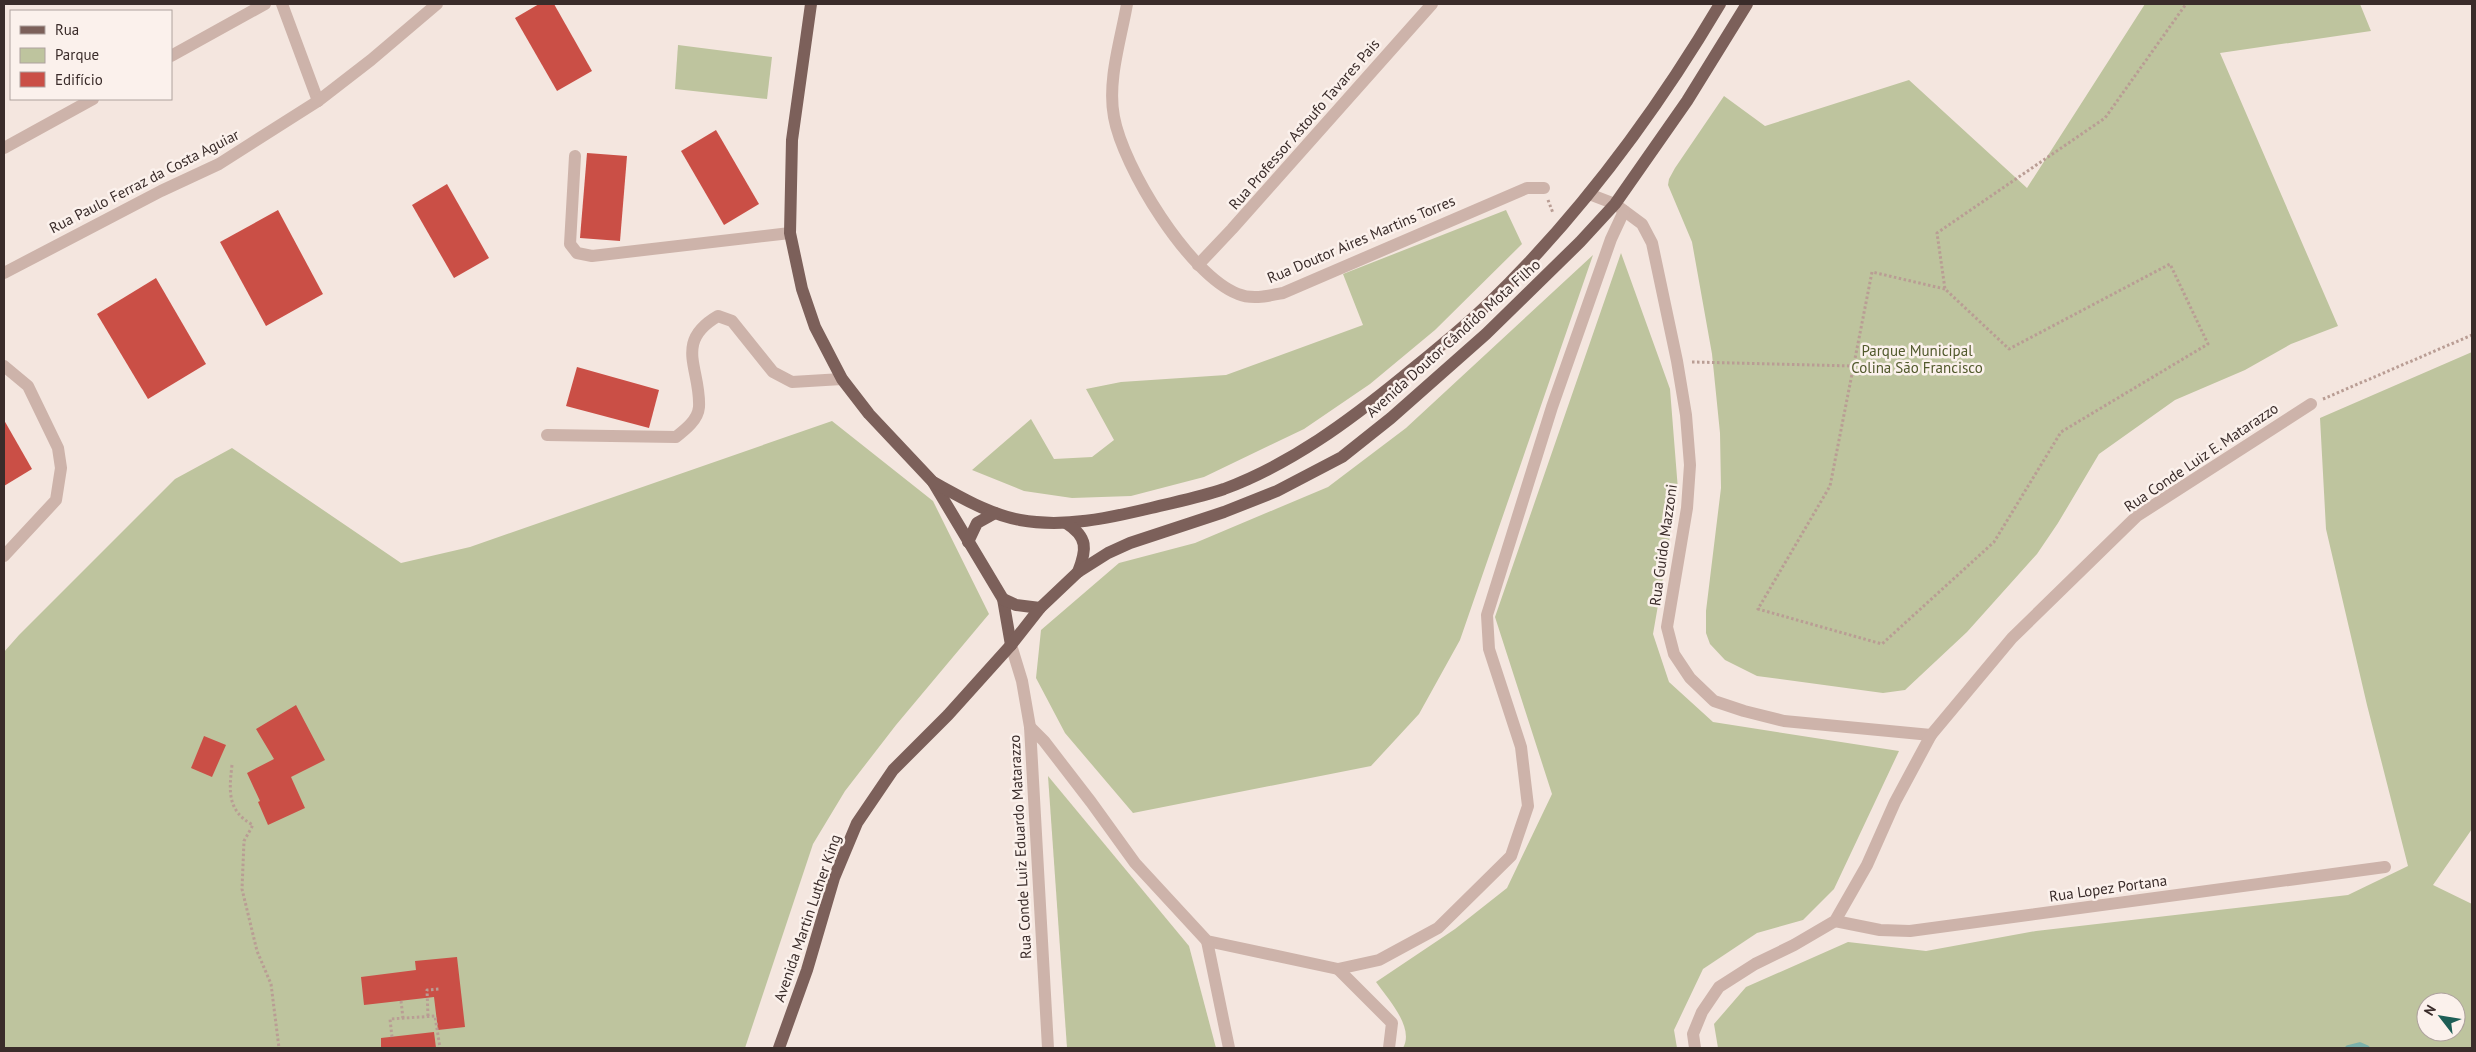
<svg xmlns="http://www.w3.org/2000/svg" width="2476" height="1052" viewBox="0 0 2476 1052" font-family="'PT Sans',sans-serif">
<rect width="100%" height="100%" fill="#f4e6df"/>
<g fill="#bec49e" fill-rule="evenodd">
<path d="M2145 4H2360L2371 31 2220 53 2338 326 2291 344 2245 370 2175 400 2099 454 2058 523 2037 554 1967 632 1905 690 1883 693 1757 676 1725 660 1710 644 1706 633V611L1721 488 1720 433 1712 354 1692 242 1668 185 1669 179 1675 168 1724 96 1765 126 1909 80 2027 188Z"/>
<path d="M678 45 772 57 767 99 675 89Z"/>
<path d="M1506 210 1522 244 1435 330 1370 384 1304 429 1204 477 1131 496 1072 498 1024 491 972 470 1031 419 1054 459 1092 457 1114 440 1086 389 1121 382 1226 375 1363 325 1343 274Z"/>
<path d="M1621 253 1670 389 1678 490 1653 634 1669 682 1713 722 1899 751 1834 889 1803 920 1757 933 1703 969 1674 1030 1677 1048H1403C1415 1027 1387 998 1376 982L1455 929 1507 888 1552 794 1495 617Z"/>
<path d="M1593 255 1460 640 1419 714 1371 766 1133 813 1065 733 1036 678 1041 630 1119 563 1195 543 1328 487 1406 428Z"/>
<path d="M2472 352V829L2433 885 2472 904V1048H1718L1714 1024 1746 987 1848 942 1926 951 2036 931 2348 895 2408 866 2367 705 2326 529 2320 418ZM2426 1002H2456V1032H2426Z"/>
<path d="M832 421 933 501 989 614 896 725 845 791 813 844 745 1048H4V652L19 635 175 479 232 448 401 563 470 547Z"/>
<path d="M1048 776 1189 946 1216 1048H1067Z"/>
</g>
<g fill="none" stroke-linecap="round" stroke-linejoin="round">
<path stroke="#7cb2ab" stroke-width="5.5" d="M2348 1048 2360 1045 2367 1048"/>
</g>
<g fill="#ca4f46">
<path d="M539 4H554L592 71 557 91 515 18Z"/>
<path d="M716 130 759 204 724 225 681 151Z"/>
<path d="M587 153 627 156 620 241 580 238Z"/>
<path d="M447 184 489 258 454 278 412 205Z"/>
<path d="M278 210 323 294 266 326 220 242Z"/>
<path d="M156 278 206 364 148 399 97 314Z"/>
<path d="M577 367 659 390 649 428 566 406Z"/>
<path d="M4 420 32 469 4 486Z"/>
<path d="M296 705 325 760 291 777 305 808 268 825 258 802 260 801 247 773 274 759 256 729Z"/>
<path d="M204 736 226 745 212 777 191 768Z"/>
<path d="M457 957 465 1027 438 1030 434 997 364 1005 361 977 416 970 415 961Z"/>
<path d="M434 1032 436 1048H381V1038Z"/>
</g>
<g fill="none" stroke-linecap="round" stroke-linejoin="round">
<g stroke="#b99d94" stroke-width="3" stroke-dasharray="2.5 2.5" stroke-linecap="butt">
<path d="M1548 200 1553 213"/>
<path d="M1945 289 1872 272 1830 486 1758 609 1882 644 1994 542 2061 432 2208 344 2170 264 2009 349 1945 289 1937 233 2105 118 2186 4"/>
<path d="M1692 362 1854 366"/>
<path d="M2323 399 2472 335"/>
<path d="M232 765C229 791 227 811 253 825L244 841 242 889 257 951 271 984 279 1048"/>
<path d="M401 1001 403 1018"/>
<path d="M428 1016 427 990 439 989"/>
<path d="M392 1037 390 1019 435 1016 440 1048"/>
</g>
<g stroke="#cdb3aa" stroke-width="12">
<path d="M282 4 318 101"/>
<path d="M1127 4C1121 39 1107 81 1114 117 1123 167 1189 275 1238 294 1252 300 1268 296 1283 293L1527 188H1544"/>
<path d="M171 56 265 4"/>
<path d="M4 148 93 99"/>
<path d="M575 156 570 244 577 253 592 256 790 233"/>
<path d="M1589 194 1615 204 1642 224 1652 243 1677 361 1686 415 1690 465 1687 508 1667 627 1674 654 1690 678 1714 701 1744 711 1784 721 1931 735"/>
<path d="M1198 265 1232 229 1432 4"/>
<path d="M4 273 161 191 219 164 318 101 371 60 437 4"/>
<path d="M4 366 28 386 58 448 61 468 56 500 4 556"/>
<path d="M547 435 676 437C685 430 698 420 699 407 701 369 673 342 718 316L732 321 773 372 792 382 842 379"/>
<path d="M1011 645 1022 681 1030 727 1048 1048"/>
<path d="M1030 727 1044 741 1091 802 1135 863 1207 941 1338 969 1379 960 1438 928 1511 856 1528 806 1521 747 1489 649 1487 615 1552 407 1611 239 1624 211"/>
<path d="M1835 921 1880 930 1910 931 2385 867"/>
<path d="M1207 941 1229 1048"/>
<path d="M1338 969 1392 1023 1389 1048"/>
<path d="M1695 1048 1693 1034 1702 1012 1719 987 1755 964 1794 945 1835 921 1867 865 1895 802 1931 735 2012 638 2137 516 2311 404"/>
</g>
<g stroke="#7c605a" stroke-width="12">
<path d="M811 4 792 140 790 233 802 289 815 327 842 379 869 414 933 482 1003 599 1011 645"/>
<path d="M933 482C961 497 988 514 1020 520 1064 528 1109 518 1151 508 1175 502 1201 497 1224 489 1291 464 1349 421 1404 376 1432 353 1462 329 1488 304 1579 216 1656 112 1720 4"/>
<path d="M1066 523C1088 537 1087 549 1078 572"/>
<path d="M968 542 977 523 995 513"/>
<path d="M1003 599 1016 605 1040 608"/>
<path d="M779 1048 807 970 834 878 857 823 893 770 948 715 1011 645 1040 608 1078 572 1108 553 1130 543 1224 512 1277 491 1342 457 1391 418 1486 334 1580 242 1615 204 1687 101 1747 4"/>
</g>
</g>
<g text-anchor="middle" dominant-baseline="central" stroke-width="5" stroke-linejoin="round" paint-order="stroke">
<g font-size="15" fill="#3a2c2a" stroke="#fbf1ec">
<text transform="translate(1304 124) rotate(-49)">Rua Professor Astoufo Tavares Pais</text>
<text transform="translate(144 181) rotate(-27)">Rua Paulo Ferraz da Costa Aguiar</text>
<text transform="translate(1361 239) rotate(-23)">Rua Doutor Aires Martins Torres</text>
<text transform="translate(1453 338) rotate(-42)">Avenida Doutor Cândido Mota Filho</text>
<text transform="translate(2201 457) rotate(-34)">Rua Conde Luiz E. Matarazzo</text>
<text transform="translate(1663 545) rotate(-82)">Rua Guido Mazzoni</text>
<text transform="translate(1020 847) rotate(-93)">Rua Conde Luiz Eduardo Matarazzo</text>
<text transform="translate(2108 888) rotate(-8)">Rua Lopez Portana</text>
<text transform="translate(807 918) rotate(-71)">Avenida Martin Luther King</text>
</g>
<g font-size="15" fill="#51592c" stroke="#fbf1ec">
<text x="1917" y="350">Parque Municipal<tspan x="1917" dy="17">Colina São Francisco</tspan></text>
</g>
</g>
<rect width="2476" height="1052" fill="none" stroke="#3a2c2a" stroke-width="10"/>
<rect x="10" y="10" width="162" height="90" fill="#fbf1ec" stroke="#aea29e"/>
<rect x="20" y="26" width="25" height="8" fill="#7c605a" stroke="#aea29e"/>
<text x="55" y="35" font-size="15" fill="#3a2c2a">Rua</text>
<rect x="20" y="48" width="25" height="15" fill="#bec49e" stroke="#aea29e"/>
<text x="55" y="60" font-size="15" fill="#3a2c2a">Parque</text>
<rect x="20" y="72" width="25" height="15" fill="#ca4f46" stroke="#aea29e"/>
<text x="55" y="85" font-size="15" fill="#3a2c2a">Edifício</text>
<g transform="translate(2441 1017) rotate(301)"><circle r="24" fill="#fbf1ec" stroke="#aea29e"/>
<path d="M0-4L9 19L0 12L-9 19Z" fill="#1d5e56"/>
<text y="-8" font-size="14" font-weight="bold" text-anchor="middle" fill="#3a2c2a">N</text>
</g>
</svg>
